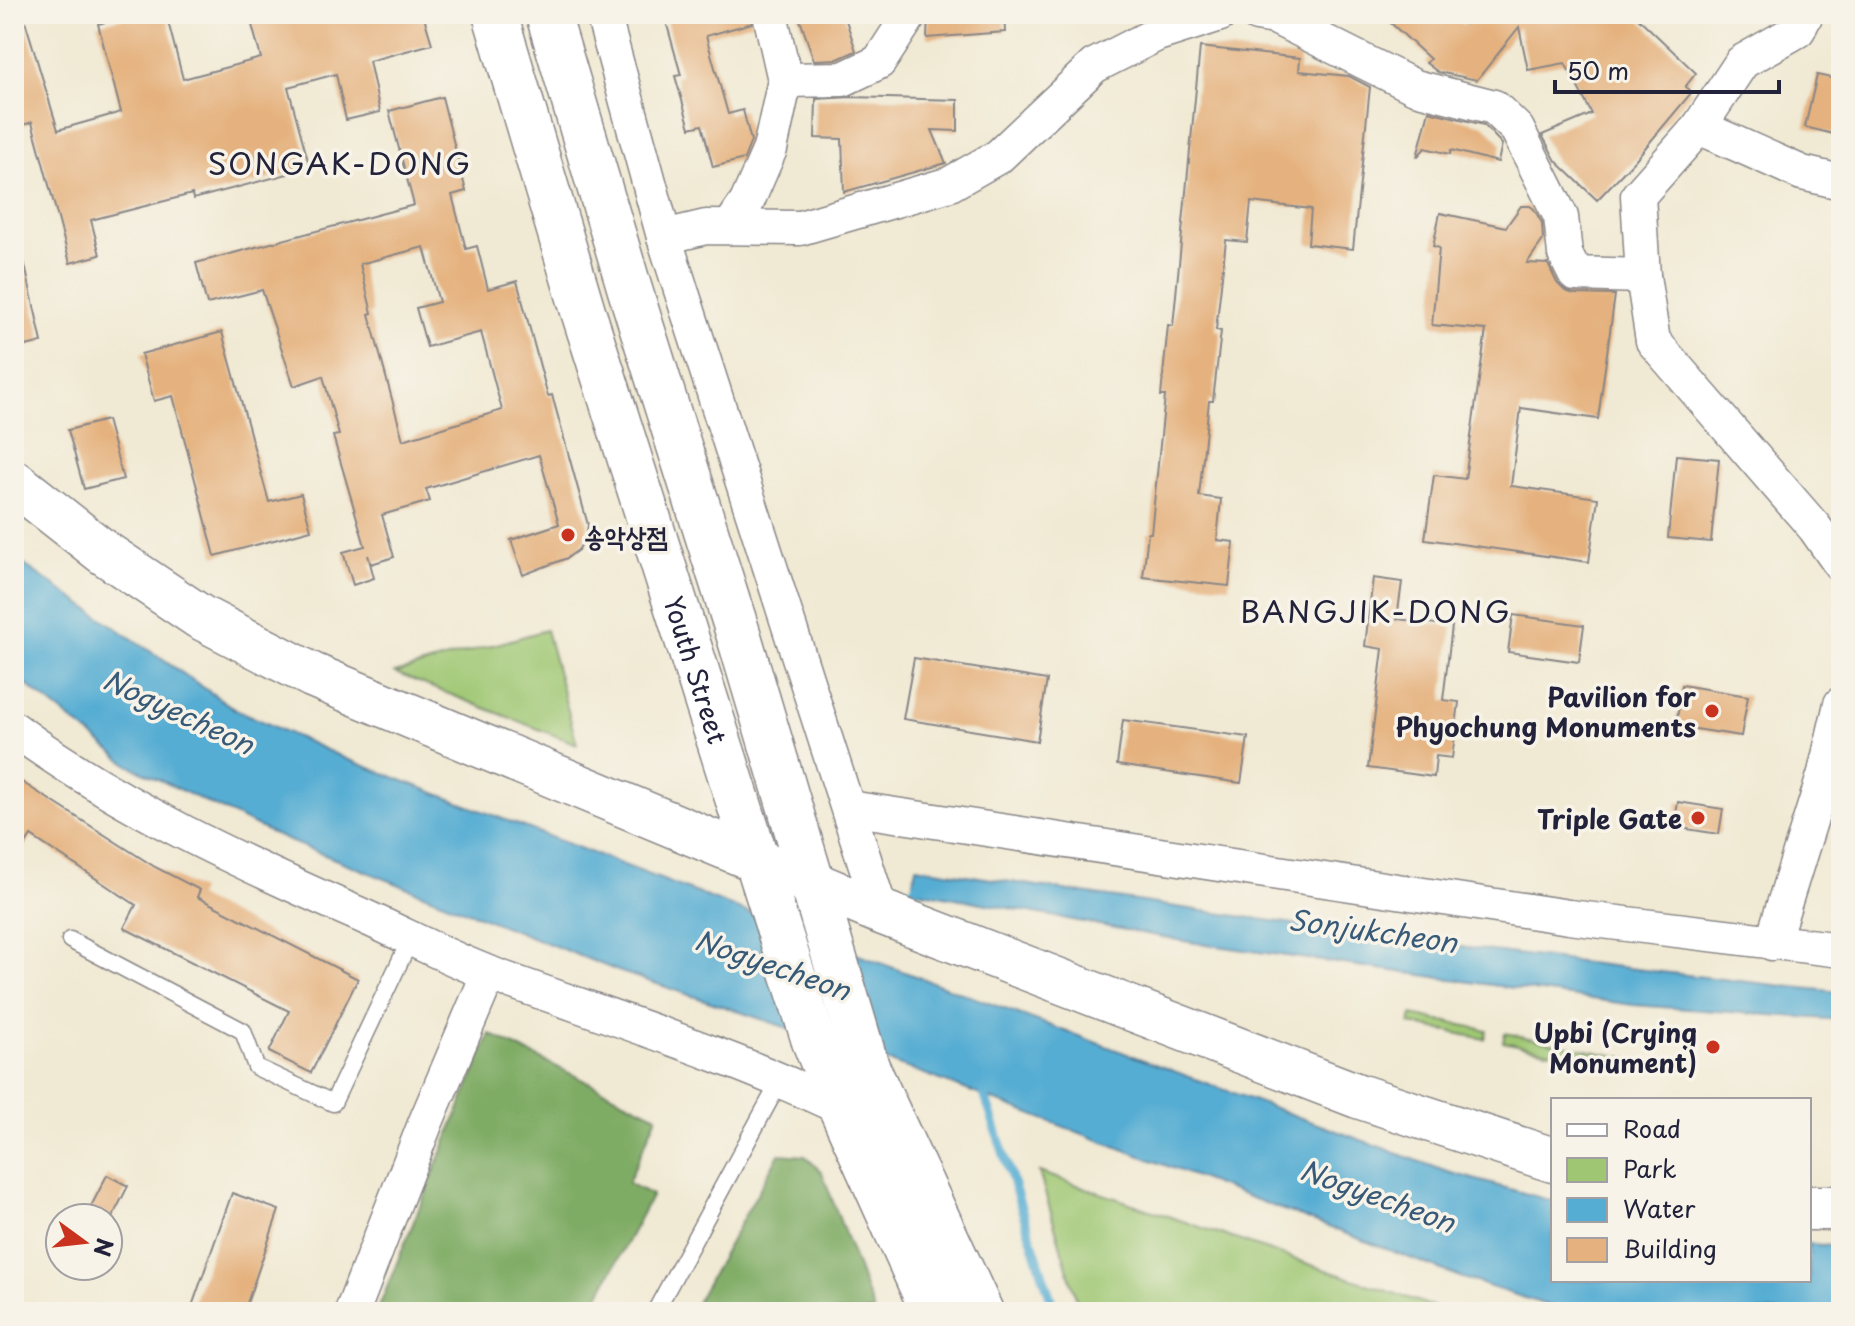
<svg xmlns="http://www.w3.org/2000/svg" width="1855" height="1326" viewBox="0 0 1855 1326" font-family="'Playpen Sans','Poor Story',sans-serif">
<rect width="100%" height="100%" fill="#f7f3e8"/>
<filter id="ink" filterUnits="userSpaceOnUse"><feTurbulence type="fractalNoise" baseFrequency=".0125" numOctaves="2"/><feDisplacementMap in="SourceGraphic" scale="16" xChannelSelector="R" yChannelSelector="G"/><feConvolveMatrix kernelMatrix="1 2 1 2 8 2 1 2 1" color-interpolation-filters="sRGB"/></filter>
<filter id="wash" filterUnits="userSpaceOnUse"><feTurbulence type="fractalNoise" baseFrequency=".006" numOctaves="4" result="noise"/><feDisplacementMap in="SourceGraphic" scale="32" xChannelSelector="R" yChannelSelector="G"/><feGaussianBlur stdDeviation="1.8" result="paint"/><feColorMatrix in="noise" values="0 0 0 0 0 0 0 0 0 0 0 0 0 0 0 0 0 1.4 0 .05"/><feComposite in="paint" operator="in"/></filter>
<g filter="url(#wash)">
<rect width="100%" height="100%" fill="#f0e9d3"/>
<g fill="#9fc773" stroke="#607457" stroke-width="2">
<path d="M546 630 577 744 395 673Z"/>
<path d="M1412 1015 1487 1030 1485 1039 1410 1024Z"/>
<path d="M1505 1033 1631 1059 1629 1068 1503 1042Z"/>
<path d="M1039 1172 1449 1312H1080Z"/>
</g>
<g fill="#7fac65" stroke="#506750" stroke-width="2">
<path d="M490 1034 657 1116 628 1183 652 1195 590 1312H377Z"/>
<path d="M779 1154 805 1156 822 1172 874 1312H691Z"/>
</g>
<g fill="#56add3" stroke="#3c6887" stroke-width="2">
<path d="M14 555 23 564 235 709 344 758 864 957 1448 1172 1553 1201V1280H1809V1244L1841 1247V1312H1568L1460 1277 922 1073 618 971 284 839 130 766 14 675Z"/>
<path d="M916 867C1223 916 1531 960 1841 992V1020L1633 1005 1189 942 918 891 913 882Z"/>
</g>
<g fill="none" stroke-linecap="round" stroke-linejoin="round">
<g stroke="#56add3" stroke-width="9">
<path d="M909 895 920 880H923"/>
<path d="M982 1087 1055 1312"/>
</g>
</g>
<g id="blocks">
<g fill="#e5b27f" fill-rule="evenodd">
<path d="M14 14H23L58 130 121 112 98 24 137 14H166L183 79 261 58 249 14H423L432 44 369 61 380 112 346 120 336 74 288 87 310 168 193 199 192 194 91 220 100 255 70 263 32 122 14 128Z"/>
<path d="M664 14H751L752 23 706 36 728 114 743 110 751 141 744 159 713 167 702 125 690 128 675 76 681 75Z"/>
<path d="M798 14H844L856 51 838 59 814 60Z"/>
<path d="M928 14H1004L1005 32 927 38Z"/>
<path d="M1381 14H1452L1463 24 1513 14H1634L1696 73 1685 87 1692 92 1635 160 1597 200 1556 161 1542 135 1592 114 1565 63 1528 70 1519 27 1477 80 1438 72 1426 63 1430 59Z"/>
<path d="M1200 47 1300 58 1299 71 1349 76 1370 87 1353 249 1308 244 1311 209 1251 202 1247 242 1226 240 1216 330 1221 331 1213 401H1209L1199 496 1221 499 1217 540 1234 542 1229 586 1143 577 1148 533H1151L1165 396H1161L1168 325 1173 326Z"/>
<path d="M1817 75 1841 80V136L1805 127Z"/>
<path d="M442 97 466 191 452 195 466 249 477 246 488 289 517 281 548 396 552 395 588 525 586 538 578 550 567 558 523 575 511 540 559 524 539 455 426 489 430 501 382 515 394 557 371 564 368 555 374 578 353 585 343 552 365 546 333 436 339 435 323 376 294 386 262 290 207 304 196 263 414 205 389 111ZM424 247 439 302 416 308 427 347 481 332 502 410 403 440 369 314 372 313 360 264Z"/>
<path d="M851 97 958 100V131L932 130 946 163 844 192 842 139 815 138 816 99Z"/>
<path d="M1429 111 1484 125 1502 144 1498 162 1451 150 1450 154 1425 148 1417 157Z"/>
<path d="M1521 206H1530L1534 209 1542 223 1543 240 1527 263 1548 264 1557 283 1565 291 1574 294 1615 295 1598 419 1521 408 1511 486 1598 498 1589 562 1425 539 1434 475 1465 479 1486 330 1432 325 1439 248 1433 246 1440 213 1506 227Z"/>
<path d="M24 261 42 342 14 349V262Z"/>
<path d="M222 332 269 502 301 494 311 530 215 556 173 396 154 401 141 354Z"/>
<path d="M107 420 123 479 84 489 68 430Z"/>
<path d="M1676 455 1719 459 1711 542 1668 538Z"/>
<path d="M1373 578 1402 582 1397 619 1452 626 1443 700 1459 702 1452 758 1436 756 1434 777 1368 768 1383 649 1365 646Z"/>
<path d="M1513 615 1584 625 1579 662 1508 652Z"/>
<path d="M914 658 1047 680 1037 741 903 719Z"/>
<path d="M1682 685 1748 696 1741 736 1676 726Z"/>
<path d="M1123 720 1248 737 1241 783 1117 765Z"/>
<path d="M14 777 155 867 200 890 197 897 358 979 311 1073 269 1052 289 1011 124 928 136 905 31 836 14 863Z"/>
<path d="M1678 802 1723 809 1719 834 1674 827Z"/>
<path d="M107 1175 128 1186 112 1218H85Z"/>
<path d="M232 1193 279 1210 244 1312H190Z"/>
</g>
</g>
</g>
<g filter="url(#ink)">
<use href="#blocks" fill-opacity="0" stroke="#898687" stroke-width="2"/>
<g fill="none" stroke-linecap="round" stroke-linejoin="round">
<defs>
<g id="lane">
<path d="M70 940 243 1031 256 1067 333 1103 411 938"/>
<path d="M655 1312 781 1079"/>
</g>
<g id="street">
<path d="M603 14 664 237 706 227 800 228 950 184 999 156 1094 66 1157 34 1220 14"/>
<path d="M1257 14 1275 17 1415 87 1494 107 1517 129 1561 217 1565 254 1575 274 1643 276"/>
<path d="M1806 14 1798 30 1742 62 1699 127 1638 196 1643 276 1653 341 1815 528 1841 565"/>
<path d="M785 80 843 79 879 62 909 16"/>
<path d="M1699 127 1802 173 1841 182"/>
<path d="M730 227 747 202 770 149 785 80 770 14"/>
<path d="M664 237 881 912"/>
<path d="M14 729C120 807 244 864 365 917 407 936 448 958 491 974 609 1017 729 1054 841 1108"/>
<path d="M849 808 1569 917 1841 950"/>
<path d="M1772 943 1825 773 1841 704"/>
<path d="M352 1312 425 1124 489 973"/>
</g>
<g id="secondary">
<path id="s1" d="M495 14 583 311 814 1041 841 1108 933 1312"/>
<path d="M548 14 630 290 738 633 867 1067 981 1312"/>
<path d="M14 482 103 552 200 617 312 675 881 912 1358 1096 1553 1160"/>
<path d="M1809 1208H1841"/>
</g>
</defs>
<use href="#lane" stroke="#898687" stroke-width="19"/>
<use href="#street" stroke="#898687" stroke-width="37"/>
<use href="#secondary" stroke="#898687" stroke-width="47"/>
<use href="#lane" stroke="#fff" stroke-width="16"/>
<use href="#street" stroke="#fff" stroke-width="34"/>
<use href="#secondary" stroke="#fff" stroke-width="44"/>
</g>
</g>
<g fill="#c8321e" stroke="#f7f3e8" stroke-width="3">
<circle cx="568" cy="535" r="8"/>
<circle cx="1712" cy="711" r="8"/>
<circle cx="1698" cy="818" r="8"/>
<circle cx="1713" cy="1047" r="8"/>
</g>
<g text-anchor="middle" dominant-baseline="central" stroke-width="7" stroke-linejoin="round" paint-order="stroke">
<g font-size="26" font-weight="bold" fill="#22223b" stroke="#f7f3e8" text-anchor="end">
<text x="584" y="535" text-anchor="start">송악상점</text>
<text x="1696" y="696">Pavilion for<tspan x="1696" dy="30">Phyochung Monuments</tspan></text>
<text x="1682" y="818">Triple Gate</text>
<text x="1697" y="1032">Upbi (Crying<tspan x="1697" dy="30">Monument)</tspan></text>
</g>
<g font-size="26" fill="#22223b" stroke="#f7f3e8">
<text stroke="none"><textPath href="#s1" startOffset="686">Youth Street</textPath></text>
</g>
<g font-size="28" font-style="italic" fill="#375a78" stroke="#f7f3e8">
<text transform="translate(179 711) rotate(25)">Nogyecheon</text>
<text transform="translate(1373 930) rotate(8)">Sonjukcheon</text>
<text transform="translate(773 964) rotate(19)">Nogyecheon</text>
<text transform="translate(1378 1195) rotate(20)">Nogyecheon</text>
</g>
<g font-size="30" letter-spacing="2" fill="#22223b" stroke="#f7f3e8">
<text x="340" y="162">SONGAK-DONG</text>
<text x="1376" y="610">BANGJIK-DONG</text>
</g>
</g>
<rect width="1855" height="1326" fill="none" stroke="#f7f3e8" stroke-width="48"/>
<rect x="1551" y="1098" width="260" height="184" fill="#f7f3e8" stroke="#a29fa3" stroke-width="2"/>
<rect x="1567" y="1124" width="40" height="12" fill="#ffffff" stroke="#a29fa3" stroke-width="2"/>
<text x="1623" y="1138" font-size="24" fill="#22223b">Road</text>
<rect x="1567" y="1158" width="40" height="24" fill="#9fc773" stroke="#a29fa3" stroke-width="2"/>
<text x="1623" y="1178" font-size="24" fill="#22223b">Park</text>
<rect x="1567" y="1198" width="40" height="24" fill="#56add3" stroke="#a29fa3" stroke-width="2"/>
<text x="1623" y="1218" font-size="24" fill="#22223b">Water</text>
<rect x="1567" y="1238" width="40" height="24" fill="#e5b27f" stroke="#a29fa3" stroke-width="2"/>
<text x="1623" y="1258" font-size="24" fill="#22223b">Building</text>
<g transform="translate(84 1242) rotate(105)"><circle r="38" fill="#f7f3e8" stroke="#a29fa3" stroke-width="2"/>
<path d="M0-6L14 30L0 20L-14 30Z" fill="#c8321e"/>
<text y="-12" font-size="22" font-weight="bold" text-anchor="middle" fill="#22223b">N</text>
</g>
<path d="M1555 80v12h224v-12" fill="none" stroke="#22223b" stroke-width="4"/>
<text x="1567" y="80" font-size="24" fill="#22223b" stroke="#f7f3e8" stroke-width="6" paint-order="stroke">50 m</text>
</svg>
